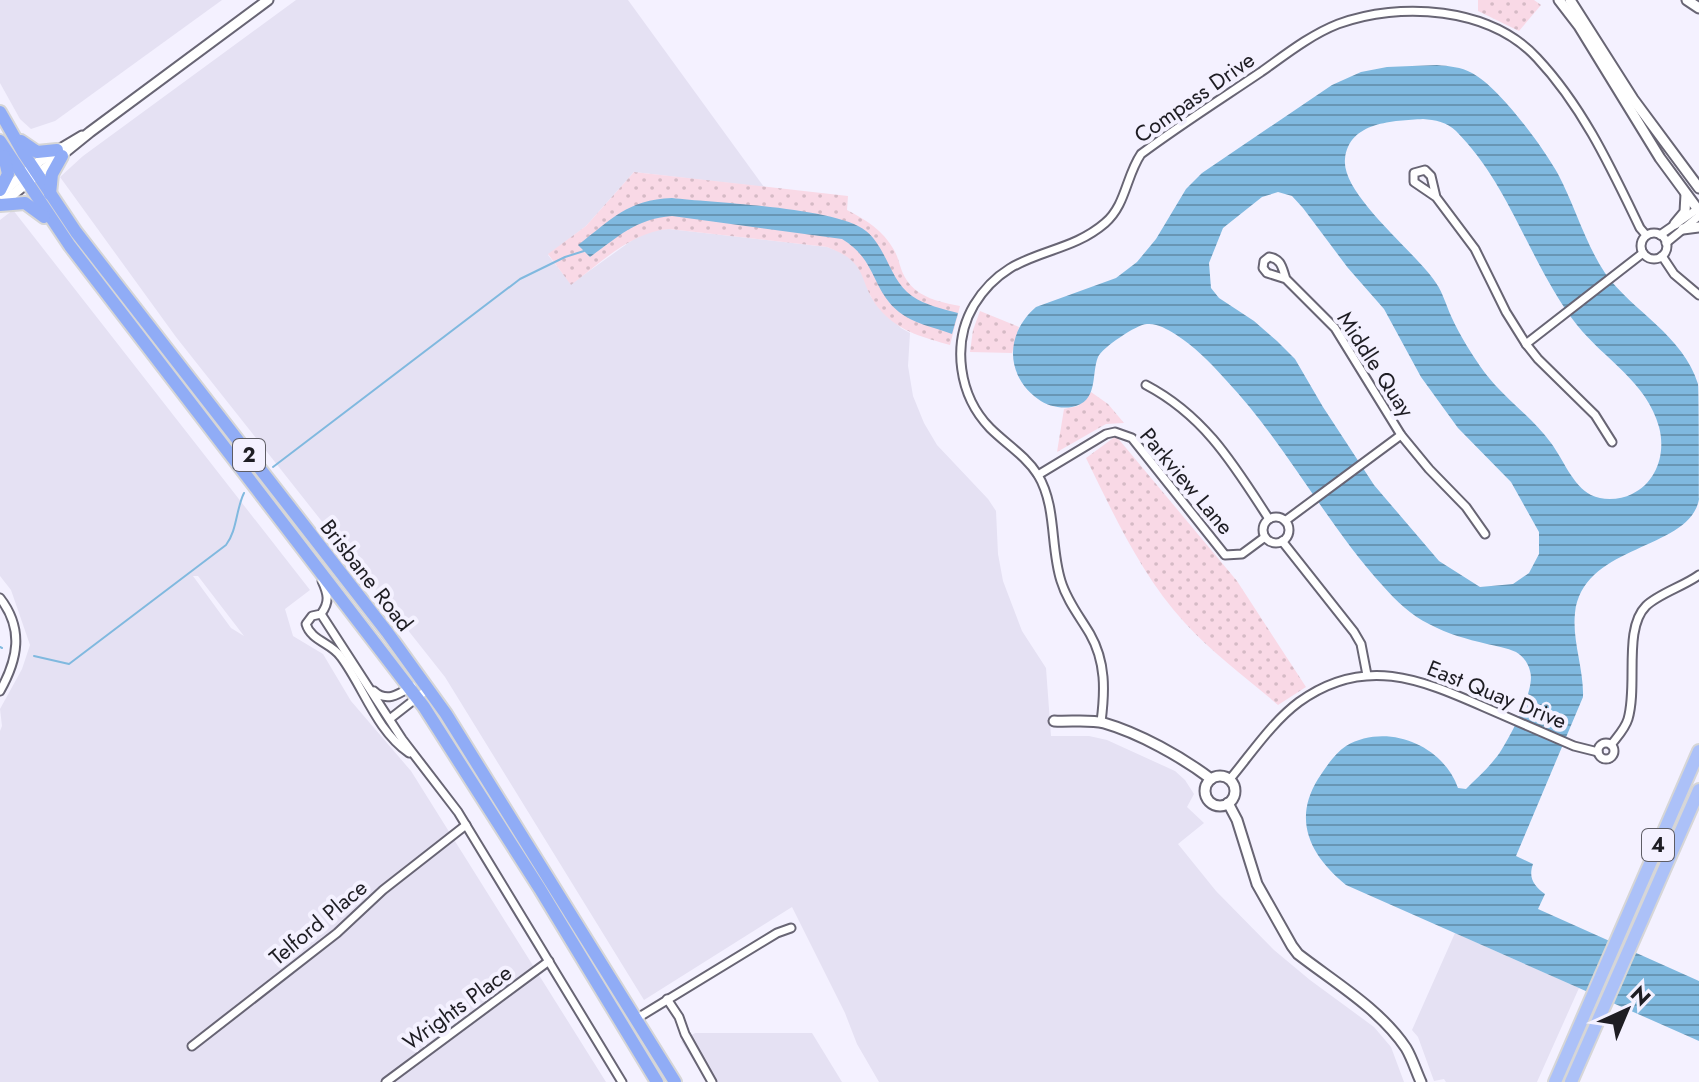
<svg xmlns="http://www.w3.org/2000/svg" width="1699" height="1082" viewBox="0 0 1699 1082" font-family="Jost,sans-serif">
<defs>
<pattern id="park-dots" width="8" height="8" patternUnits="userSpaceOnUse" patternTransform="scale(2)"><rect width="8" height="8" fill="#f9d9e6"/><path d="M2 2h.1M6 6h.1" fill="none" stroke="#d5bac5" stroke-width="1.8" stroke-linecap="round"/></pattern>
<pattern id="water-rules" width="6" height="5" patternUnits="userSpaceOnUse" patternTransform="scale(2)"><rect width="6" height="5" fill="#80b9df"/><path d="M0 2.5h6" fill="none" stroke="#6896b4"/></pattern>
</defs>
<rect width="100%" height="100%" fill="#f4f1ff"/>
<g fill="#e5e1f3" fill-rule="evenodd">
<path d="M0 0H222L55 121 31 129 20 119 0 83Z"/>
<path d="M296 0H628L764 187 634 172 586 226 548 255 571 284 638 236 653 230 669 229 827 247 846 254 860 268 871 297 901 328 910 333 908 366 913 396 924 423 937 445 988 499 996 511 998 554 1003 581 1022 631 1046 668 1051 736H1089L1107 740 1175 771 1185 780 1194 794 1187 807 1204 823 1178 844 1216 891 1274 950 1310 980 1374 1027 1391 1047 1404 1082H879L857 1044 845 1013 792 907 644 1000 445 677 176 337 60 177 83 156Z"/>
<path d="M13 210 310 590 285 609 293 636 323 654 351 701 411 771 606 1082H0V731L2 726 0 709 22 669 30 645 11 590 0 576V220ZM193 576H198L244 636 231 628Z"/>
<path d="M1455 933 1579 988 1537 1082H1446L1444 1079 1434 1081 1418 1037 1412 1030Z"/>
<path d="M695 1033H812L842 1082H707L681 1041Z"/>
</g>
<g fill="url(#park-dots)">
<path d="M1478 0H1534L1541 5 1519 31 1478 11Z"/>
<path d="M634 172 848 196 847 210C866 220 883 230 894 250 899 258 900 270 906 279 918 298 940 302 960 306L950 345C926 338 900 332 882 312 855 282 873 264 827 247L669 229C631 232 600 263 571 285L548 254 586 226Z"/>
<path d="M980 311 1019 327 1012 353 970 352 973 330Z"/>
<path d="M1091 392 1108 404 1124 423 1106 424 1057 452 1064 409 1078 406Z"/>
<path d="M1116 436 1237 581 1306 687 1278 705C1247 678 1212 653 1185 623 1141 575 1114 515 1086 458Z"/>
</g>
<g fill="url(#water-rules)" fill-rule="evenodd">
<path d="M1437 65C1449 66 1461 67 1472 73 1499 87 1543 147 1558 174 1575 206 1585 243 1605 273 1633 312 1683 335 1698 384 1699 393 1699 486 1699 499 1690 551 1583 543 1575 613 1572 641 1584 669 1583 697L1516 856 1533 864C1528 878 1534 886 1545 894L1538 909 1699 981V1041L1346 885C1311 856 1292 821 1318 779 1326 767 1334 754 1346 746 1387 722 1443 745 1458 788L1466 789C1478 777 1493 764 1502 749 1512 733 1536 688 1530 671 1528 663 1523 656 1516 652 1507 648 1496 646 1487 644 1466 639 1448 634 1429 624 1411 615 1396 601 1383 586 1324 521 1285 442 1225 379 1210 362 1194 346 1175 334 1167 329 1157 323 1147 324 1137 324 1102 348 1098 357 1091 374 1099 402 1072 407 1061 409 1047 406 1038 399 1005 375 1005 334 1036 307L1116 278 1137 262 1156 239 1186 189 1202 173 1332 85 1361 72 1387 67ZM1423 119C1435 120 1447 122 1456 131 1511 186 1530 265 1577 325 1605 360 1647 382 1659 427 1666 453 1657 482 1632 494 1620 500 1603 501 1591 495 1573 486 1563 459 1551 443 1532 417 1505 399 1485 373 1472 355 1460 336 1451 316 1446 305 1443 293 1436 283 1416 252 1341 195 1345 159 1349 121 1394 121 1423 119ZM1278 192 1292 196 1303 208 1348 268 1384 309 1421 377 1458 428 1511 482 1539 532V554L1529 573 1513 584 1480 587 1439 561 1374 485 1323 407 1295 359 1277 341 1254 321 1219 298 1211 288 1209 263 1223 228 1262 197Z"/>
<path d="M672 198C714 203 836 207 866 231 887 248 890 281 912 296 925 305 943 309 958 313L952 334C936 328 912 323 899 312 871 289 877 260 842 239L672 216C635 219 618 237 590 257L578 245C612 219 627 200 672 198Z"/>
</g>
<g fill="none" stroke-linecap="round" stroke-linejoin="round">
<g stroke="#80b9df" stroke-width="2">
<path d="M273 467 520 279 565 257 584 251"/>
<path d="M0 647 2 648"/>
<path d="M34 656 69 664 226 545C237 531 236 509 244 493"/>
</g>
<defs>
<g id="minor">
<path d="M1436 197 1414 182V173L1425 170 1431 176 1436 197 1475 249 1506 312 1526 344 1538 359 1595 415 1612 442"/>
<circle cx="1654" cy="246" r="13"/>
<path d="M1660 235 1699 208"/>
<path d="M1666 243 1699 216"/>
<path d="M1662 256 1674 274 1699 295"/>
<path d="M1286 279C1282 268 1282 259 1269 257L1264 261 1263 268 1267 273 1286 279 1335 328 1401 435 1429 469 1466 507 1485 534"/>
<path d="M1526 344 1643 253"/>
<path d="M1146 385C1205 416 1234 465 1269 519"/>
<path d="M1038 475 1106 434 1115 432 1132 438 1225 555 1242 554 1265 537"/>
<circle cx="1276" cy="530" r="13"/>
<path d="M1285 521 1401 435"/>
<path d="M1282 541 1354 632 1361 644 1367 675"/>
<path d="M322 581C328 594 330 602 321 614L312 616 306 624C311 641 332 643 341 657 364 688 376 730 409 753"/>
<path d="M0 598C24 629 18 659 0 691"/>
<path d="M321 614 402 739 458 812 622 1082"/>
<path d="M374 691C387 703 399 694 412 686"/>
<path d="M391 718 428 689"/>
<path d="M1101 722C1105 691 1106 662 1090 634 1080 617 1067 601 1061 581 1050 547 1057 507 1038 475 1026 456 1006 444 990 428 959 396 951 344 974 305 1010 246 1062 260 1105 223 1126 205 1126 176 1141 154 1180 125 1221 99 1261 72 1285 55 1310 35 1338 24 1400 1 1490 7 1537 58 1583 107 1611 168 1640 228L1646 235"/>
<circle cx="1606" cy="751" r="8"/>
<path d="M1611 745C1617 737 1625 729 1628 719 1638 685 1623 629 1646 606 1658 594 1684 586 1699 575"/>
<path d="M1230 779C1251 754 1272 722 1299 702 1364 655 1420 679 1484 707 1514 720 1544 733 1574 746L1598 752"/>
<path d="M667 999 679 1017 685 1034 712 1082"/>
<path d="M636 1019 777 933 791 928"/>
<path d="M192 1046 337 933 383 890 466 825"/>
<path d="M386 1082 549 961"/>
</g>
<g id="tertiary">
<path d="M1559 0 1579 26 1660 158 1699 211"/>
<path d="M1570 0 1633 99 1699 188"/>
<path d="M1687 0 1699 8"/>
<path d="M0 194 40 161 82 136"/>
<path d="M1 204 90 132 268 0"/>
<path d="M1675 224 1685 212 1686 194"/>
<path d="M1683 229 1699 227"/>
<path d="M1054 721C1070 722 1089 719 1104 723 1139 733 1182 757 1211 779"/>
<circle cx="1220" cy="791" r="15"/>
<path d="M1228 803 1237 820 1257 884 1292 946 1298 954C1334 982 1380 1009 1406 1048 1412 1058 1416 1071 1421 1082"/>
</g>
<g id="primary">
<path d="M1555 1082 1699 751"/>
<path d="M1571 1082 1699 790"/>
</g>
<g id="trunk">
<path d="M0 112 24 154 76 232 387 632 446 714 675 1082"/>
<path d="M0 141 70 246 424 707 540 889 657 1082"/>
<path d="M21 141 37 152 57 150"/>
<path d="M0 190 8 174 4 156"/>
<path d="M50 194 52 174 62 156"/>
<path d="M0 205 25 203 44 217"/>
</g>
</defs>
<use href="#minor" stroke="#686574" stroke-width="11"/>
<use href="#tertiary" stroke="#686574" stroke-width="13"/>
<use href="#primary" stroke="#d6d6d7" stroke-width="16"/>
<use href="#trunk" stroke="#d6d6d7" stroke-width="16"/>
<use href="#minor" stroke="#fff" stroke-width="7"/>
<use href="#tertiary" stroke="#fff" stroke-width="9"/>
<use href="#primary" stroke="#acc1f8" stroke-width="12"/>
<use href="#trunk" stroke="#90acf6" stroke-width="12"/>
</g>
<g text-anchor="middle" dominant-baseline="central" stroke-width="8" stroke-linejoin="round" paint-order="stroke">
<g fill="#f4f1ff" stroke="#5e5d65" stroke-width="2">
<rect x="233" y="439" width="32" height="32" rx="6"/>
<rect x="1642" y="829" width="32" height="32" rx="6"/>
</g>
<g font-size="20" font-weight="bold" fill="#1e1d23">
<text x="249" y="455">2</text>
<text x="1658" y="845">4</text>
</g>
<g font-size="22" fill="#1e1d23" stroke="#f4f1ff">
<text transform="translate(1194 97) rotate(-35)">Compass Drive</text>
<text transform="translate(1376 364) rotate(57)">Middle Quay</text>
<text transform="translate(1187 481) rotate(50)">Parkview Lane</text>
<text transform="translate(367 575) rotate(52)">Brisbane Road</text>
<text transform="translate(1497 694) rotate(22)">East Quay Drive</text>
<text transform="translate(318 922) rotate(-40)">Telford Place</text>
<text transform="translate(457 1007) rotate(-36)">Wrights Place</text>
</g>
</g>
<g transform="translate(1627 1010) rotate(44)" stroke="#f4f1ff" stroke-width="6" paint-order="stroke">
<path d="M0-6L14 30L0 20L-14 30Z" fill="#1e1d23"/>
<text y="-12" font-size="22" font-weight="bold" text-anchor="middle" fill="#1e1d23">N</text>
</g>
</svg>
